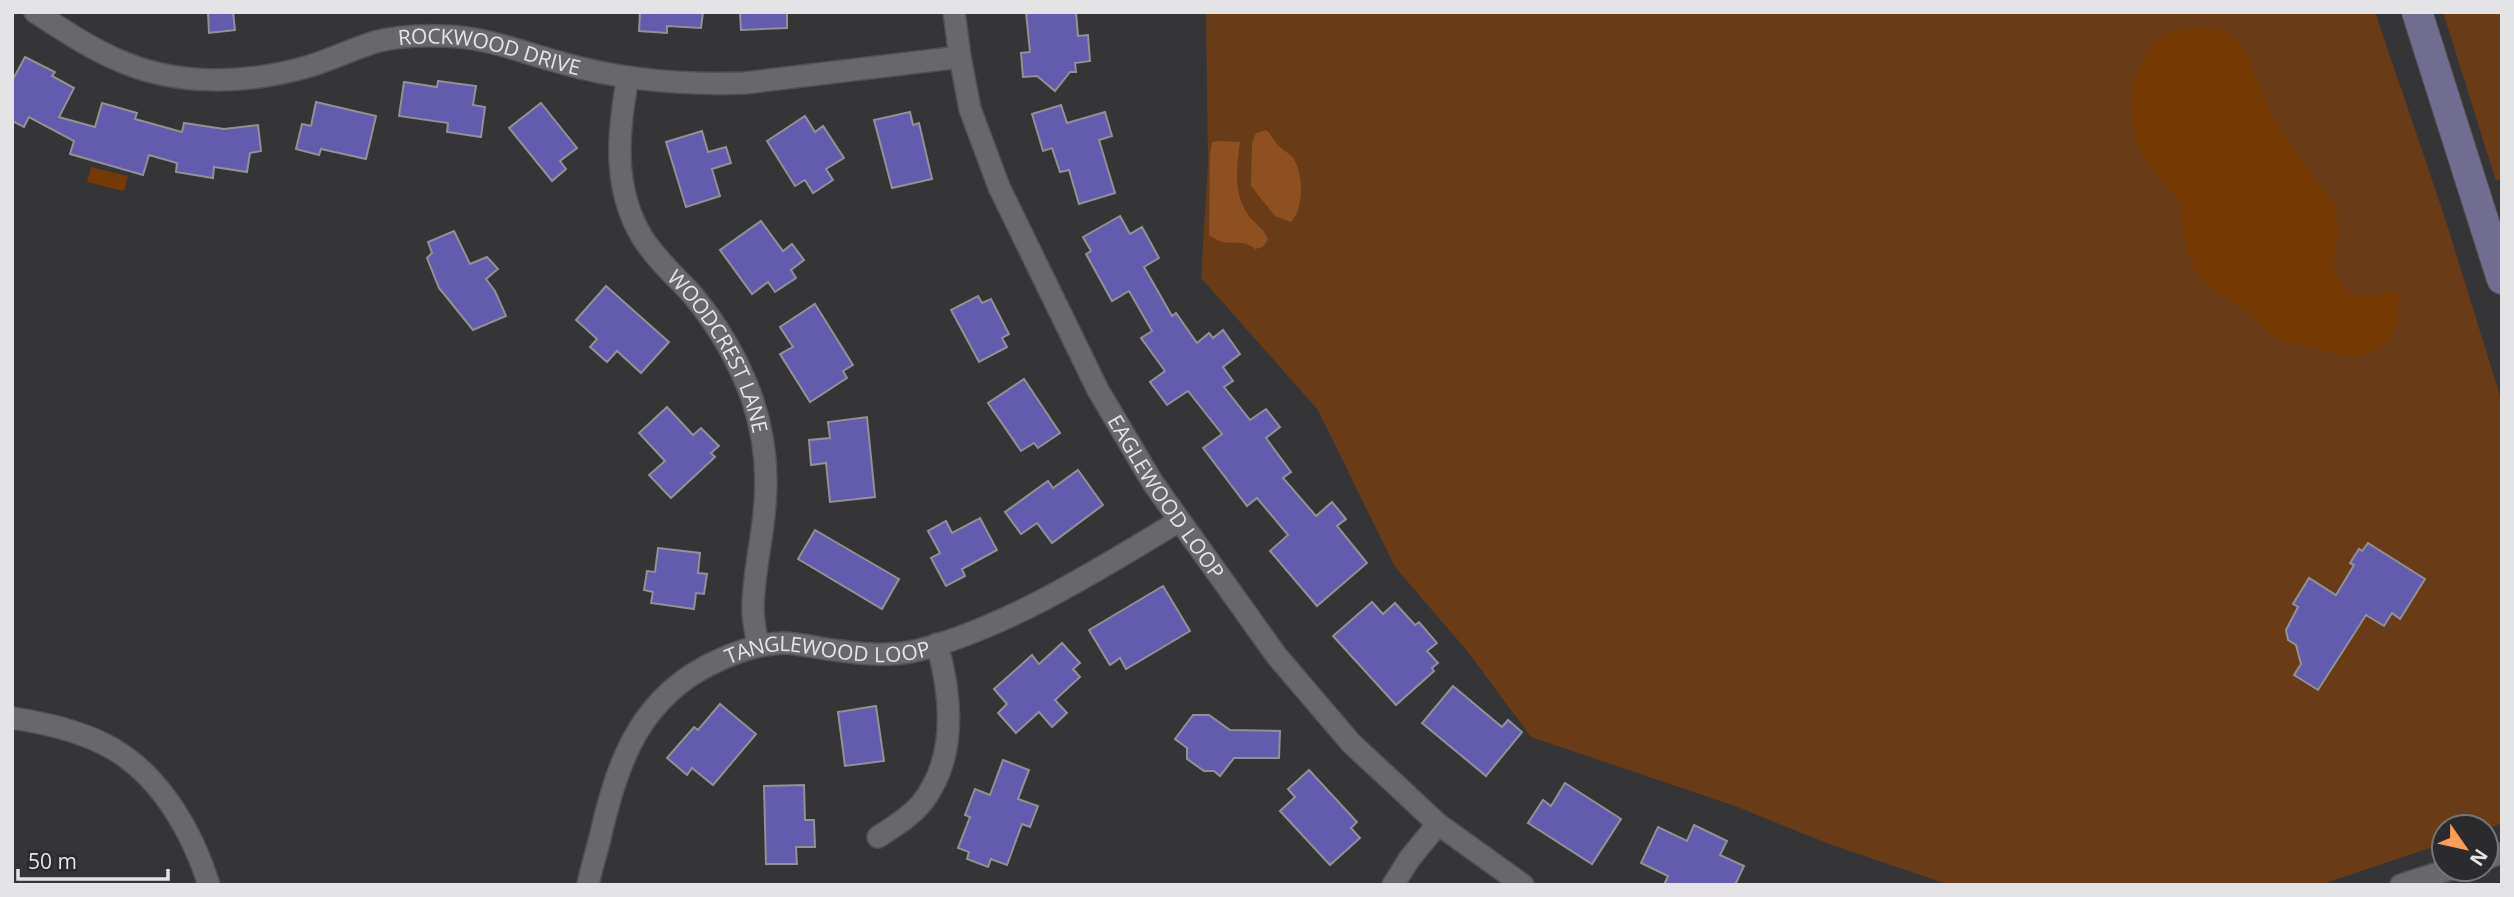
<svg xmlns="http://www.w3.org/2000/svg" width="2514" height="897" viewBox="0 0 2514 897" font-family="'Open Sans',sans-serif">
<rect width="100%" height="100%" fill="#353538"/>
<g fill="#6a3b17">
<path d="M1206 12H2375L2443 212 2502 402V823L2486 829 2444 827V843L2320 885H1950L1829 844 1735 806 1531 737 1468 652 1395 567 1318 410 1201 278 1208 163Z"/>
<path d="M2443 12H2502V178L2496 181Z"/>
</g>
<g fill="#8e5021">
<path d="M1266 130C1272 135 1274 142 1280 147 1284 151 1290 153 1293 158 1304 174 1304 209 1291 222L1275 216 1251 186 1252 144 1256 133Z"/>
<path d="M1218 141 1240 142C1237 165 1233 191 1247 213 1253 223 1264 228 1268 239L1263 247 1255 249C1238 235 1231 251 1209 235L1210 154 1212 142Z"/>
</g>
<g fill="#753a03">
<path d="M2203 27C2219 29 2231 32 2242 44L2274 120 2335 206 2339 230 2333 262 2338 279 2345 289 2359 296 2369 297 2390 291 2399 296 2397 325 2381 348 2353 357 2283 341 2269 334 2249 314 2211 288 2194 269 2186 248 2180 203 2145 161 2137 141 2131 105 2135 78 2149 46 2167 32Z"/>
<path d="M91 167 128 176 124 191 87 182Z"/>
</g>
<g fill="#635cae" stroke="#919194" stroke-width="2">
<path d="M208 12H233L235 30 209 33Z"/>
<path d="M640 12H703L701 28 667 26V33L639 31Z"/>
<path d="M740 12H787V28L741 30Z"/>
<path d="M1026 12H1076L1078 36 1088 35 1090 61 1075 63 1076 72H1070L1055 91 1037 76 1023 77 1021 53 1030 52Z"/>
<path d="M25 57 55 72 52 76 74 88 59 117 95 127 102 103 137 113 135 119 182 132 184 123 224 129 258 125 261 151 250 153 247 172 214 167 213 178 176 172 177 163 149 155 143 175 70 154 74 141 29 117 24 127 12 121V81Z"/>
<path d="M438 81 476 86 473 105 485 107 481 137 447 132 448 123 399 116 404 82 437 87Z"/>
<path d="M316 102 376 116 366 159 321 149 319 155 296 149 302 124 311 126Z"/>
<path d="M541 103 577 148 560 161 566 169 552 181 509 128Z"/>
<path d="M1061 105 1067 123 1105 112 1112 136 1099 140 1115 193 1079 204 1069 170 1060 172 1052 148 1043 151 1032 114Z"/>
<path d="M910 112 913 125 919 123 932 179 892 188 874 120Z"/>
<path d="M805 116 815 132 823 126 844 158 826 169 833 180 813 193 805 180 795 186 767 141Z"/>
<path d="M702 131 708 152 726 147 731 163 712 169 720 196 686 207 666 142Z"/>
<path d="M1120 216 1130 234 1142 227 1159 258 1144 267 1172 316 1176 313 1197 343 1209 333 1213 338 1223 330 1240 354 1223 367 1233 381 1224 387 1250 420 1266 409 1280 427 1266 438 1291 472 1283 478 1316 516 1332 502 1346 519 1337 526 1367 563 1317 606 1270 551 1288 535 1257 498 1247 506 1203 448 1222 434 1188 391 1167 405 1150 382 1165 371 1141 338 1152 331 1129 291 1112 301 1086 254 1091 251 1083 237Z"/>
<path d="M761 221 783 251 792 244 804 260 791 270 796 278 775 292 768 282 752 294 720 250Z"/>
<path d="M454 231 470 264 487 257 498 269 486 279 495 291 506 316 473 330 439 288 427 258 432 253 428 242Z"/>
<path d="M606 286 669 342 641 373 617 351 607 362 590 347 597 339 576 320Z"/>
<path d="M978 296 982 303 991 299 1009 334 1002 338 1007 347 979 362 951 310Z"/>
<path d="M815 304 853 365 843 371 847 378 810 402 780 354 793 347 780 327Z"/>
<path d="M1024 379 1060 433 1038 448 1034 443 1021 451 988 403Z"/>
<path d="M667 407 693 435 701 428 719 446 711 453 715 457 671 498 649 475 665 461 639 433Z"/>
<path d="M867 417 875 497 830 502 826 463 811 465 809 440 830 438 828 422Z"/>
<path d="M1078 470 1103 505 1052 543 1037 523 1021 534 1005 512 1048 481 1053 488Z"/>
<path d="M980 518 997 550 962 569 965 576 946 586 931 558 940 553 928 531 946 521 952 533Z"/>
<path d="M815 530 899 579 882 609 798 559Z"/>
<path d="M2368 543 2425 579 2400 619 2392 613 2384 626 2366 615 2318 690 2294 675 2301 664 2296 645 2288 640 2286 630 2298 607 2293 604 2309 578 2336 595 2354 565 2350 563 2359 549 2362 551Z"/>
<path d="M658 548 700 553 698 573 707 574 704 594 696 593 694 609 651 603 653 592 644 590 647 571 655 572Z"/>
<path d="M1163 586 1190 631 1126 669 1120 658 1110 665 1089 630Z"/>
<path d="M1372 602 1383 614 1395 603 1415 625 1419 622 1437 643 1427 651 1438 663 1432 668 1434 671 1396 705 1333 636Z"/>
<path d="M1062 643 1080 663 1073 669 1080 677 1055 700 1067 713 1052 727 1039 712 1016 733 998 713 1007 704 994 689 1032 655 1039 664Z"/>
<path d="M1453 686 1502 727 1508 720 1522 732 1486 776 1422 723Z"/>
<path d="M720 704 756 734 713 785 692 768 687 775 667 758 694 727 698 730Z"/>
<path d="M876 706 884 761 845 766 838 712Z"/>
<path d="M1193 715H1209L1230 730 1280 731 1279 758H1234L1220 776 1214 771H1204L1187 759V748L1175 739Z"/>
<path d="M1003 760 1029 770 1018 799 1038 806 1030 827 1022 824 1007 865 991 859 988 867 967 859 969 852 958 848 970 817 965 815 975 789 990 795Z"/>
<path d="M1309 770 1357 822 1351 828 1360 838 1330 865 1280 811 1295 797 1288 789Z"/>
<path d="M1565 783 1621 819 1592 864 1528 823 1543 800 1551 806Z"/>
<path d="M804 785 805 820H814L815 847H796L797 864H766L764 786Z"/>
<path d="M1694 825 1727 841 1720 855 1744 866 1735 885H1664L1668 876 1641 863 1658 827 1687 841Z"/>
</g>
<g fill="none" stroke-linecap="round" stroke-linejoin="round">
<defs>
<g id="minor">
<path id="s1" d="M35 12C62 29 89 48 118 60 178 87 248 84 310 66 332 59 353 49 375 42 397 36 421 35 443 36 488 37 520 52 562 63 621 80 684 85 745 83L960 57"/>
<path id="s2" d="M954 12 960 57 970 109 999 187 1098 390 1153 483 1276 655 1351 743 1438 824 1523 885"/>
<path id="s3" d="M628 77C618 131 612 187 642 237 655 258 674 275 691 293 717 324 738 359 752 398 763 431 768 469 765 503 763 538 753 574 753 609 753 621 756 634 758 646"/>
<path d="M12 718C46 723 85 732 115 750 162 779 193 833 209 885"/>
<path d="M878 837C893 827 909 818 921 804 958 758 952 697 937 644"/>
<path d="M2486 858 2502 853"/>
<path id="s4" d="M588 885C591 869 596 854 600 838 617 762 640 696 717 661 738 651 759 644 783 643 795 643 808 646 820 648 853 653 886 658 919 650 1008 627 1101 568 1179 521"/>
<path d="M1393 885 1410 858 1438 824"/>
<path d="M2401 885 2451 869"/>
</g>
<path id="secondary" d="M2417 12 2502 279"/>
</defs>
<use href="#minor" stroke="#515153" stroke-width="24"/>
<use href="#secondary" stroke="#515153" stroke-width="32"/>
<use href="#minor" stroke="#68686c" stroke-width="21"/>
<use href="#secondary" stroke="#706d91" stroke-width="30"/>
</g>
<g text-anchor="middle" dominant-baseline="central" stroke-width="6" stroke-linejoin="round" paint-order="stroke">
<g font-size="21" fill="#e4e4e6" stroke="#2b2b2e">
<text stroke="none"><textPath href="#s1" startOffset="478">ROCKWOOD DRIVE</textPath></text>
<text stroke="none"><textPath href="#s3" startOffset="304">WOODCREST LANE</textPath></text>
<text stroke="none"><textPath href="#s2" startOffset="534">EAGLEWOOD LOOP</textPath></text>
<text stroke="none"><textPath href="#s4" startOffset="383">TANGLEWOOD LOOP</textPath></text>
</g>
</g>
<rect width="2514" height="897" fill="none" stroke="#e4e4e6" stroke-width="28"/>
<g transform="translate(2465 848) rotate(124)"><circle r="33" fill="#2b2b2e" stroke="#757578" stroke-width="2"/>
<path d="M0-5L12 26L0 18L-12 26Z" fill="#fd9c55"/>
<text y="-10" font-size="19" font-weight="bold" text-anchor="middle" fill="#e4e4e6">N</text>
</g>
<path d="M18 869v10h150v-10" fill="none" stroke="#e4e4e6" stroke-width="3.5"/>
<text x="28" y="869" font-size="21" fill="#e4e4e6" stroke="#2b2b2e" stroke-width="5" paint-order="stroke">50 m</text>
</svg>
